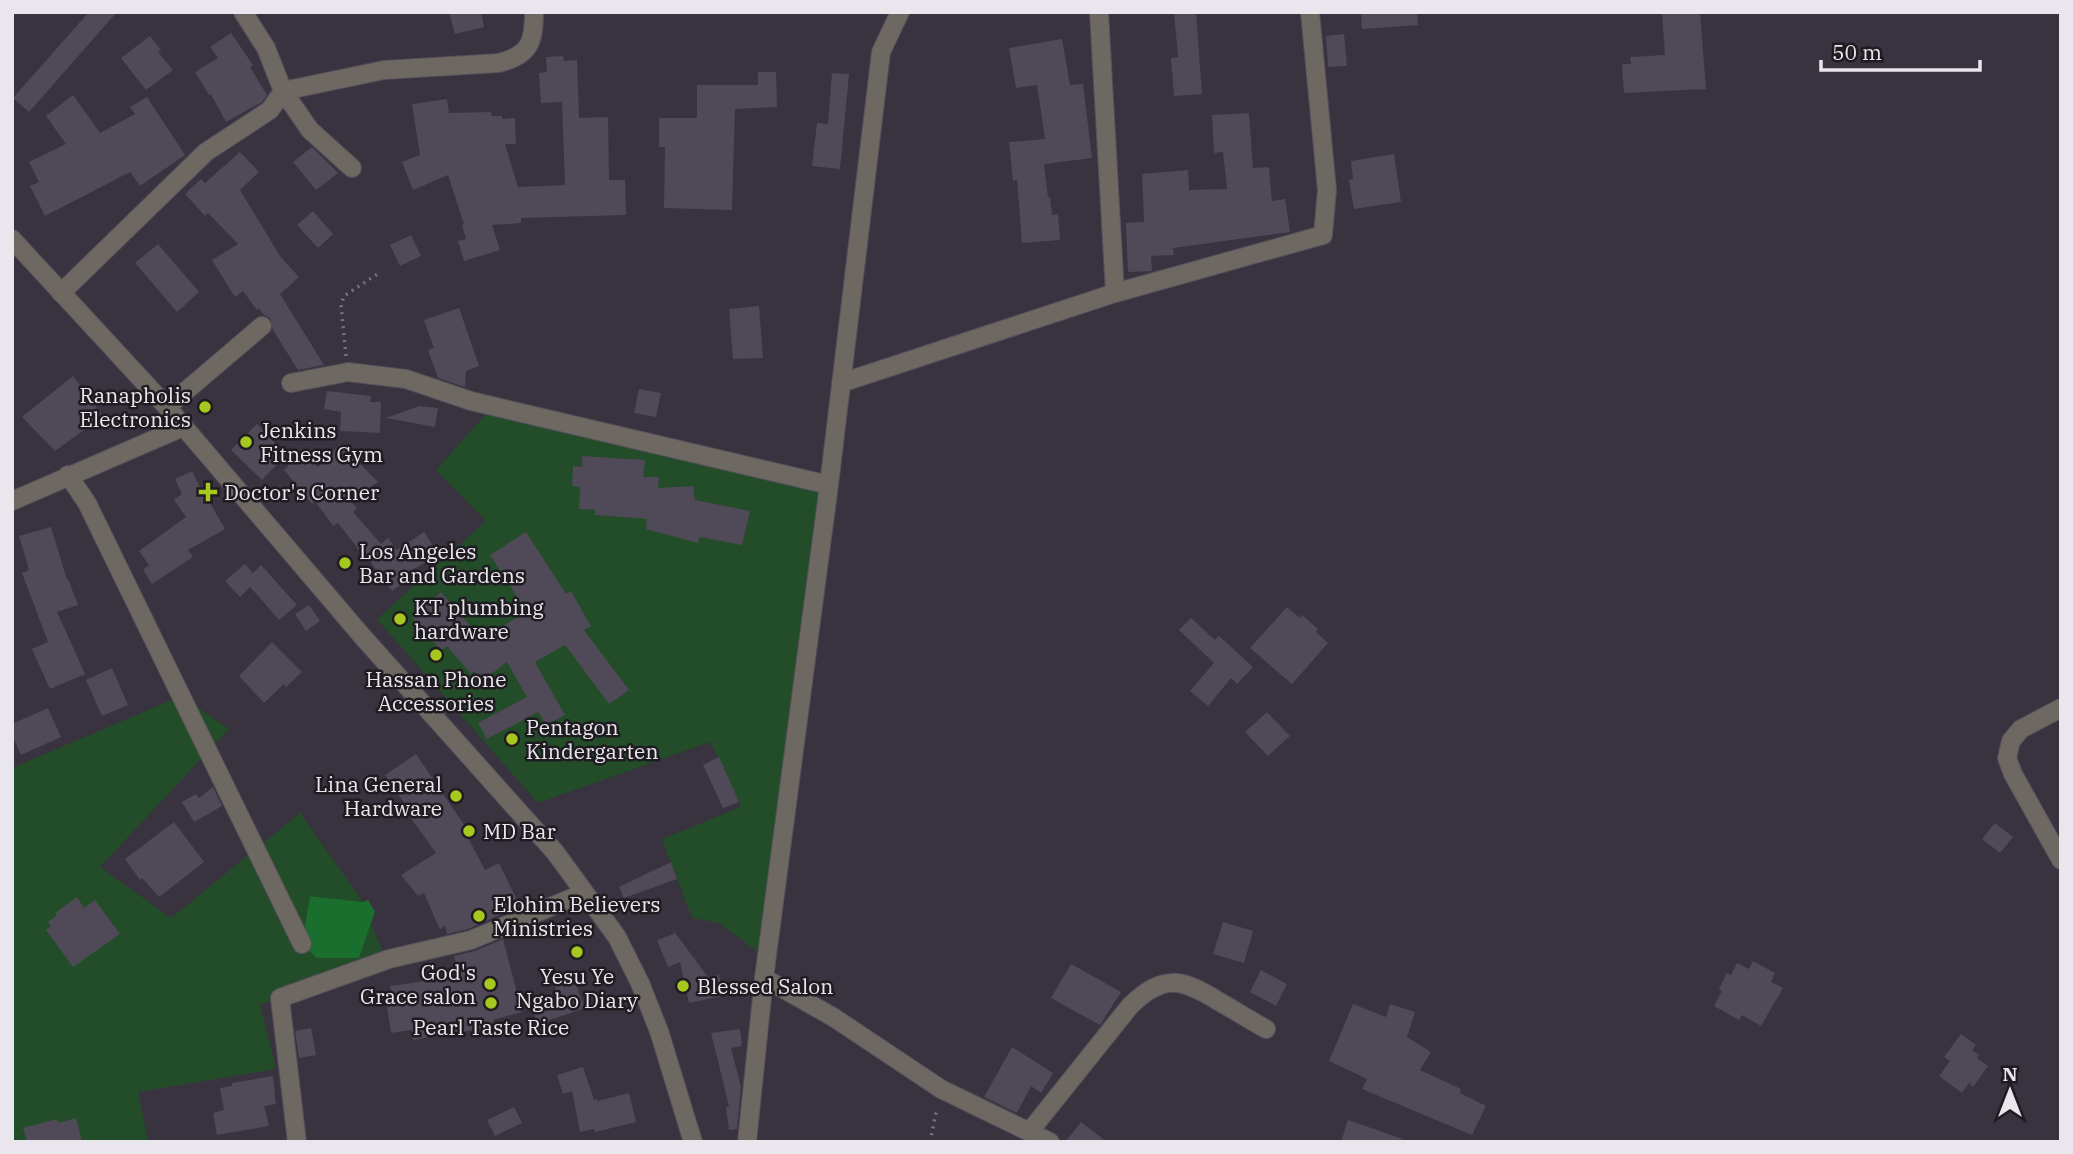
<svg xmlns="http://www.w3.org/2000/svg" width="2073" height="1154" viewBox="0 0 2073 1154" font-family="'IBM Plex Serif',serif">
<rect width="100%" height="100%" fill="#39323f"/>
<g fill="#224d28">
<path d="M491 408 833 492 774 964 719 923 692 918 662 839 741 807 710 742 538 803 377 619 486 521 436 470Z"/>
<path d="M181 696 229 729 100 867 171 918 300 813 363 902 310 896 359 958 371 923 385 957 317 990 260 1004 276 1069 138 1092 148 1142H12V768Z"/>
</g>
<path fill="#1a6e2e" d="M310 896 363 902 368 900 375 912 359 958H317L302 944Z"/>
<g fill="#504957">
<path d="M89 12H117L29 112 13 98Z"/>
<path d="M449 12H481L484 27 455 34Z"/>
<path d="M1174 12H1196L1202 94 1174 96 1171 58 1178 57Z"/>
<path d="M1361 12H1417L1418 25 1362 29Z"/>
<path d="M1662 12H1700L1706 89 1624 93 1622 64H1631L1630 57 1665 55Z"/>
<path d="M231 33 253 65 250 67 267 95 262 102 226 122 211 94 209 95 195 72 218 58 210 47Z"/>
<path d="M1344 34 1347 66 1328 67 1326 36Z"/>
<path d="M150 36 161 50 158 52 173 70 146 90 121 58Z"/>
<path d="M1062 39 1070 85 1083 84 1092 158 1044 164 1048 197H1050L1052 215 1058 214 1060 240 1022 243 1017 180 1013 181 1009 142 1045 139 1037 85 1016 88 1009 48Z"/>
<path d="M563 56 564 61 577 60 579 118 608 117 609 180H625L626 215 521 218V223L492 225 500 250 464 261 458 241 466 239 462 225 464 224 448 175 413 190 402 162 420 155 412 104 447 99 449 113 491 112 492 116H502V119L515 118 516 144H505L518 187 565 185 562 102 541 103 539 73 547 72 546 57Z"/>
<path d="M758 72H776L777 107 735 109 732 210 664 208 665 147H659V118H697V85H758Z"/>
<path d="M832 73 849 74 840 169 812 166 817 123 828 124Z"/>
<path d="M73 95 100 133 135 114 130 107 147 97 185 155 140 186 130 172 45 216 30 186 39 182 29 162 66 144 46 116Z"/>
<path d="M1249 113 1253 168 1269 167 1272 201 1285 199 1290 232 1173 248 1174 255 1151 256 1152 271 1128 272 1126 223 1144 222 1142 174 1188 170 1189 190 1227 189 1223 152 1214 153 1212 115Z"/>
<path d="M312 147 338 173 316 190 293 162Z"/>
<path d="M240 152 259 172 240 190 280 256 299 277 280 294 324 365 298 370 273 330 270 318 264 315 259 308 257 310 243 291 235 297 212 260 238 244 208 213 205 216 185 194 201 179 205 183Z"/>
<path d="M1394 154 1401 202 1354 209 1349 180 1353 179 1351 161Z"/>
<path d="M313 211 333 234 318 248 297 225Z"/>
<path d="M411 235 421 256 400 266 390 245Z"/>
<path d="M158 244 199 292 177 312 135 263Z"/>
<path d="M759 306 763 358 733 359 729 309Z"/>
<path d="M459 308 479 366 466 371 465 387 438 378 428 350 434 348 424 320Z"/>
<path d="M73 376 103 416 55 451 22 417Z"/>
<path d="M639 389 661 393 656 417 634 413Z"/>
<path d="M327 391 371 396 370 402H381L380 433 340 431 341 412 324 409Z"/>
<path d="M419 406 438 408 435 427 386 418Z"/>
<path d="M257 424 286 455 262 480 231 450Z"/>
<path d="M340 444 378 482 350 500 357 508 353 512 381 544 388 538 397 550 424 532 439 555 412 570 415 574 392 591 360 548 359 550 338 523 333 526 315 501 312 504 284 470 302 451 318 467Z"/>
<path d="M582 456 645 460 643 477H659L658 488 693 486 695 500 750 511 742 545 700 537 698 543 646 529 647 519 595 515V510L579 509 580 487 572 486 573 466 582 467Z"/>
<path d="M192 471 208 504 210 503 225 529 188 550 193 557 152 584 143 570 149 565 139 551 186 517 174 500 182 494 175 479Z"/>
<path d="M51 527 67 580 68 579 78 605 57 612 85 674 50 689 32 649 48 642 22 573 29 570 19 536Z"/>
<path d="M526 532 566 594 571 591 591 626 584 630 629 690 609 704 565 645 535 662 565 715 546 725 538 712 487 739 478 723 527 697 507 662 482 681 474 671 471 674 447 646 441 651 412 617 441 592 481 638 527 612 490 555Z"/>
<path d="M245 564 253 573 261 565 297 605 279 620 250 587 240 597 225 581Z"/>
<path d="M309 605 320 621 306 631 295 614Z"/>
<path d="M1287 607 1300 618 1302 615 1318 629 1316 632 1328 643 1292 684 1250 648Z"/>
<path d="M1191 618 1215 640 1219 636 1253 667 1237 684 1231 678 1208 706 1190 691 1214 663 1179 630Z"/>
<path d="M272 642 302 672 286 687 284 684 264 703 239 676Z"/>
<path d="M112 668 128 705 102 716 86 680Z"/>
<path d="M48 708 61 737 21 755 12 735V724Z"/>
<path d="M1267 712 1290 736 1268 756 1245 732Z"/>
<path d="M416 754 469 832 466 834 485 870 499 863 520 906 468 929 447 934 445 925 440 930 424 893 418 896 401 875 436 853 408 814 411 813 385 775Z"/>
<path d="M719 757 739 802 723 808 703 765Z"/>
<path d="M213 787 222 806 194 822 182 802 196 794 199 798Z"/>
<path d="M174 822 204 862 159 897 142 878 140 880 125 859Z"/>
<path d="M1995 823 2013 837 2000 853 1982 839Z"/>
<path d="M671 862 677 879 624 898 619 887Z"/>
<path d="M77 897 84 908 95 900 120 934 73 967 46 930 51 926 48 922 57 915 55 913Z"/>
<path d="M1223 922 1253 931 1244 963 1213 954Z"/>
<path d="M673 930 708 977 719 975 723 996 689 1003 680 962 668 967 657 940 674 934Z"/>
<path d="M503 939 522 1012 493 1020 494 1023 468 1031 447 1034 442 1024 432 1028 435 1036 413 1040 412 1030 391 1033 386 1000 393 999 390 986 460 976 454 956 475 951Z"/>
<path d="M1753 961 1775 973 1771 982 1783 988 1761 1026 1742 1015 1739 1020 1714 1006 1722 991 1719 989 1727 973 1731 975 1737 963 1749 969Z"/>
<path d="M1071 964 1121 992 1100 1025 1051 998Z"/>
<path d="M1261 970 1287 984 1276 1006 1250 992Z"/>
<path d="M572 975 585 1008 538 1024 531 1005 558 995 553 982Z"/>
<path d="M1353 1004 1386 1017 1390 1004 1415 1012 1407 1037 1431 1052 1420 1070 1461 1089 1460 1093 1486 1106 1472 1135 1362 1089 1367 1079 1329 1061Z"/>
<path d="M311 1028 316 1055 299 1058 295 1031Z"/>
<path d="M740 1029 742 1046 731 1048 741 1087 737 1129 729 1130 726 1107 729 1106 711 1033Z"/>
<path d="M1961 1034 1976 1045 1972 1050 1979 1055 1977 1058 1988 1066 1973 1087 1969 1083 1962 1093 1939 1076 1950 1061 1944 1057Z"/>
<path d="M1012 1047 1053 1073 1041 1093 1031 1086 1017 1113 984 1097Z"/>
<path d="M583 1067 594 1100 597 1099 598 1101 629 1093 636 1122 595 1132 594 1129 580 1132 572 1091 563 1094 557 1075Z"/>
<path d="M273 1076 276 1104 264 1106 269 1126 217 1135 213 1113 224 1110 220 1088 232 1086V1083Z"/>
<path d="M514 1107 522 1123 495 1136 487 1120Z"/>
<path d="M76 1118 82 1142H27L23 1128 57 1119 58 1123Z"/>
<path d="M1348 1120 1403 1139V1142H1341Z"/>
<path d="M1081 1122 1107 1142H1065Z"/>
</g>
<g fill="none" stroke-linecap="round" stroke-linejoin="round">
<defs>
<g id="minor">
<path d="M1099 12 1115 293"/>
<path d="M352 168 310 130 283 91 384 70 499 63C530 55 534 42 534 12"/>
<path d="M12 239 167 407 362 636 555 852 617 937 640 983 659 1031 693 1142"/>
<path d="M61 293 206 152 270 110 283 91 266 48 243 12"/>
<path d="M291 383 348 372 406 379 471 401 829 485"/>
<path d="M841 383 1115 293 1323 235 1327 190 1310 12"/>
<path d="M167 407 262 326"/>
<path d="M68 475 87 503 302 944"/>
<path d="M12 501 183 427"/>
<path d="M2061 708 2021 729 2011 741 2007 758 2013 774 2061 860"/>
<path d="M764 978 833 1017 941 1089 1050 1142"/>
<path d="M1030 1131 1130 1006C1163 974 1181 978 1218 1001 1234 1010 1250 1020 1266 1029"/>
<path d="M297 1142 280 998 389 959 471 940 584 893"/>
<path d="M747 1142 764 978 829 485 881 52 900 12"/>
</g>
</defs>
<use href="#minor" stroke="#554f5b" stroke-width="20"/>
<g stroke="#79737f" stroke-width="3.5" stroke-dasharray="2 5" stroke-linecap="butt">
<path d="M346 356 341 305 344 296 379 273"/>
<path d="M930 1142 937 1108"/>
</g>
<use href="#minor" stroke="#6e6863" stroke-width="18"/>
</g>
<g fill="#a7c81f" stroke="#1f1c21" stroke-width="2.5">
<circle cx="205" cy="407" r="7"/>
<circle cx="246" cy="442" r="7"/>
<path d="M204.5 481.5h7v7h7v7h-7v7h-7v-7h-7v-7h7z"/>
<circle cx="345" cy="563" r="7"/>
<circle cx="400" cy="619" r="7"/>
<circle cx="436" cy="655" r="7"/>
<circle cx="512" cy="739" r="7"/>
<circle cx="456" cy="796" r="7"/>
<circle cx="469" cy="831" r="7"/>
<circle cx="479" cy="916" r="7"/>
<circle cx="577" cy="952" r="7"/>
<circle cx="490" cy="984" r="7"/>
<circle cx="683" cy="986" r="7"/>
<circle cx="491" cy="1003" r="7"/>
</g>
<g text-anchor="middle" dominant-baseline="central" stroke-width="5" stroke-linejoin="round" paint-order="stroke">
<g font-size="21" fill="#eae6ee" stroke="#1f1c21" text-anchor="start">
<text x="191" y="395" text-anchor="end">Ranapholis<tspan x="191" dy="24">Electronics</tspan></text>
<text x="260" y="430">Jenkins<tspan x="260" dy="24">Fitness Gym</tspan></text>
<text x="224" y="492">Doctor's Corner</text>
<text x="359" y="551">Los Angeles<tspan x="359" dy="24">Bar and Gardens</tspan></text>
<text x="414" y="607">KT plumbing<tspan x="414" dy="24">hardware</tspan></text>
<text x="436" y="679" text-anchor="middle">Hassan Phone<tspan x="436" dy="24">Accessories</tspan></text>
<text x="526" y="727">Pentagon<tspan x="526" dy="24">Kindergarten</tspan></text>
<text x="442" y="784" text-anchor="end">Lina General<tspan x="442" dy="24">Hardware</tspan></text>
<text x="483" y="831">MD Bar</text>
<text x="493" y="904">Elohim Believers<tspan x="493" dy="24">Ministries</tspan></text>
<text x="476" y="972" text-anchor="end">God's<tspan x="476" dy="24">Grace salon</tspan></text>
<text x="577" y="976" text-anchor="middle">Yesu Ye<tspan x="577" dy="24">Ngabo Diary</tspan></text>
<text x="697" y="986">Blessed Salon</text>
<text x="491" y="1027" text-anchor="middle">Pearl Taste Rice</text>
</g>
</g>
<rect width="2073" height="1154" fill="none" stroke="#eae6ee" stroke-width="28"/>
<g transform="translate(2010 1091)" stroke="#1f1c21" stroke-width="5" paint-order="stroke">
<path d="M0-5L12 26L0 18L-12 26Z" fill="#eae6ee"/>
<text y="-10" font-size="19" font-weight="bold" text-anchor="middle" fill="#eae6ee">N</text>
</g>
<path d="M1821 60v10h159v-10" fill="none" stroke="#eae6ee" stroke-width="3.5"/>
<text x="1832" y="60" font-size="21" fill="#eae6ee" stroke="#1f1c21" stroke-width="5" paint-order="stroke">50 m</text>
</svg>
